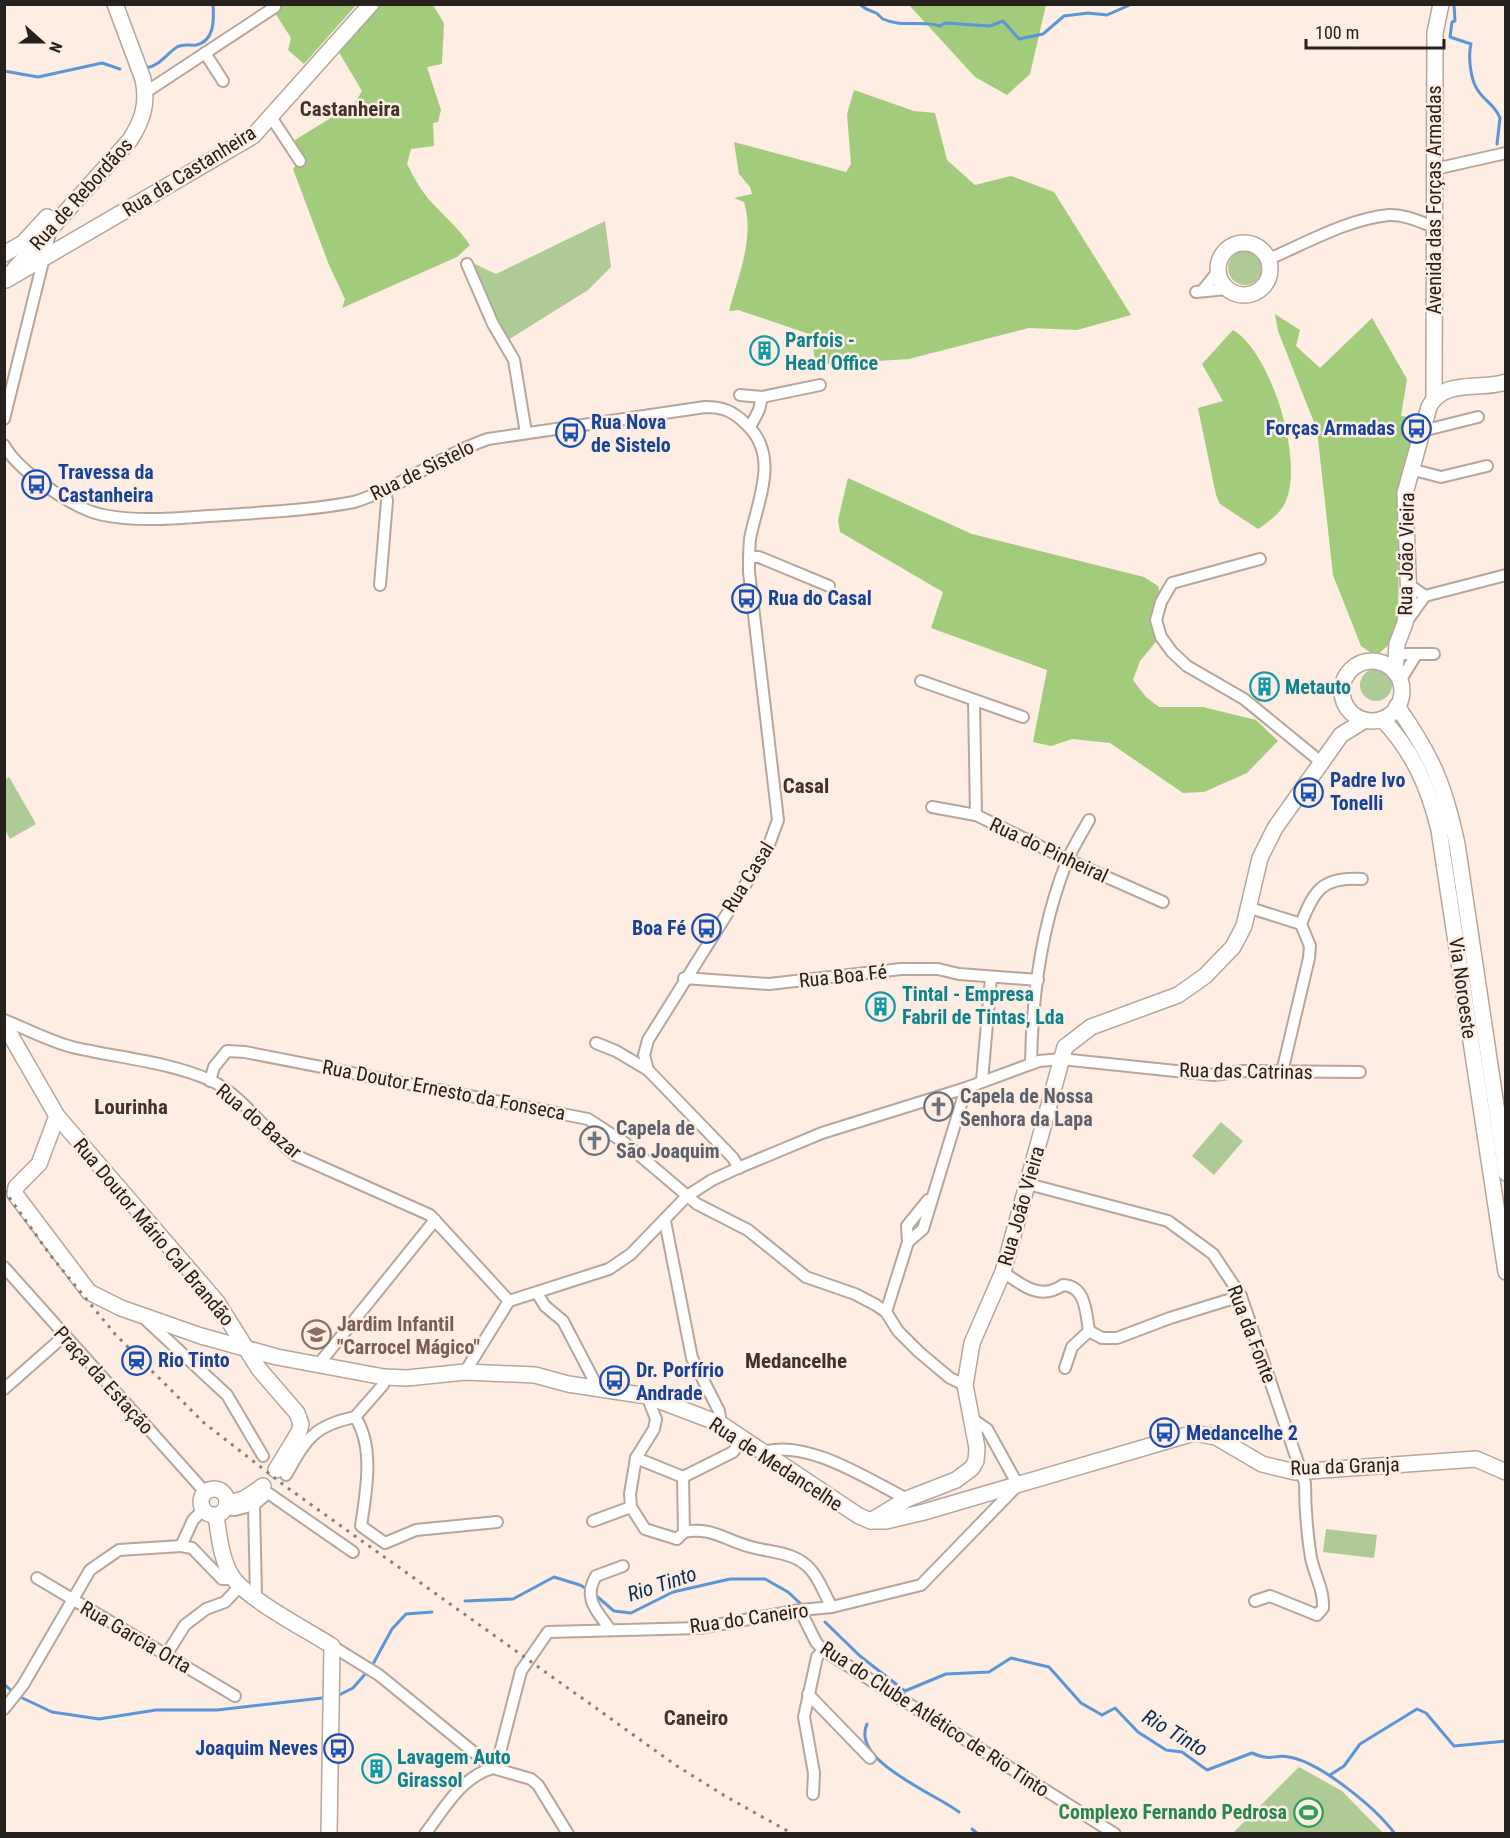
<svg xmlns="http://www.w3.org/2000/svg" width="1510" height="1838" viewBox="0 0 1510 1838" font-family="'Roboto Condensed',sans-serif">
<rect width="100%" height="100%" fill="#fdede2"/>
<g fill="#aecb95">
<path d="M605 221 611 267 588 290 508 340 473 267 475 264 496 274Z"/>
<circle cx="1245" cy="268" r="17"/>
<circle cx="1376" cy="685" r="16"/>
<path d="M9 777 36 824 10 839 5 830V780Z"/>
<path d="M1221 1122 1243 1141 1214 1175 1192 1156Z"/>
<path d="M1326 1529 1377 1535 1374 1558 1323 1552Z"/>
<path d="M1299 1767 1342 1791 1383 1833H1233Z"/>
</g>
<g fill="#a2cc7b">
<path d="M270 5H356L304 64 288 50 291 38Z"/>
<path d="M378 5H433L444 23 442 64 427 67 441 110 438 122 433 123 434 146 411 149 407 164C415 180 424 196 437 208 449 221 460 230 470 245L457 257 342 308 345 299 329 265 293 169 300 161 295 140 355 103 362 91 337 49Z"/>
<path d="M909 5H1046L1030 74 1007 95 975 77Z"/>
<path d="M854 90 914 111 935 113 947 160 975 185 1011 176 1054 192 1131 315 1077 330 1029 328 909 359 829 364 815 363 812 335 738 310 729 311C738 276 755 238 744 202L734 198 752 194 750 187 739 174 734 142 846 172 851 164 847 114Z"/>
<path d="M1275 314 1300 330 1296 346 1320 368 1372 318 1407 379 1401 416 1418 418 1400 479 1398 619 1390 644 1379 653 1370 652 1361 646 1333 575 1317 430 1278 331Z"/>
<path d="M1233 330C1272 353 1305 463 1285 503 1279 515 1269 521 1258 529L1220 504 1216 495 1198 408 1223 401 1202 364Z"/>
<path d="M848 478 972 534 1144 577 1158 586 1163 605 1159 618 1164 632 1140 661 1133 680 1146 697 1159 707H1203L1256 720 1278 741 1247 773 1204 792 1183 793 1110 743 1072 739 1051 746 1033 742 1047 670 931 628 943 592 840 532 838 520Z"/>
</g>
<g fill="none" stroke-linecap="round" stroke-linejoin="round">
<g stroke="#5b96d7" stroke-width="3">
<path d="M860 4C865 10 870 10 876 13 877 13 882 19 883 19 902 28 922 20 940 26L945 23 990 26 1003 21 1019 39 1043 34 1064 16 1088 13 1107 15 1132 4"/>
<path d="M1454 4 1455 21 1452 22 1450 37 1471 44C1468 56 1470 81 1479 92 1486 102 1495 105 1500 118L1497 144"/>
<path d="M146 68C161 65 165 55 177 47 184 43 189 46 196 45 215 41 214 19 213 4"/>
<path d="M4 71 38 77 102 63 120 69"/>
<path d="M594 1594 614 1611 631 1613 673 1592 730 1579H765L788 1592 802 1605"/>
<path d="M465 1601 513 1599 554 1577 580 1585 589 1590"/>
<path d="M825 1622 860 1656 905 1691 946 1674 989 1672 1011 1658 1049 1667 1081 1703 1102 1715 1115 1708 1138 1732 1166 1750 1182 1752 1207 1770 1252 1753C1273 1762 1273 1754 1289 1757 1320 1762 1376 1808 1395 1834"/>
<path d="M373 1664 392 1629 406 1614 432 1612"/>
<path d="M4 1684 16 1695 52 1712 99 1719 156 1710H217L322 1698"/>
<path d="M339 1695 353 1688 367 1672"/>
<path d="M867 1724C850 1761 936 1794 959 1812"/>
<path d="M1330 1775 1344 1766 1360 1744 1417 1709 1426 1713 1454 1746 1506 1741"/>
<path d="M972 1829 978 1834"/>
</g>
<defs>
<g id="street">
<path d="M205 53 223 81"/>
<path d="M146 92 275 7"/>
<path d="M271 117 300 161"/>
<path d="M1435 169 1506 153"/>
<path d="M1269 259C1306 243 1348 219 1389 215 1404 214 1420 222 1434 227"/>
<path d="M467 264 493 324 514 360 526 433"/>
<path d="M1203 290 1218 271"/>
<path d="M1196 292 1227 289"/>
<path d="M740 395 762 397"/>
<path d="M4 419 51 229"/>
<path d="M750 427 759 410 762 397 820 385"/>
<path d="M1422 431 1478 417"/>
<path d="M4 445C18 471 74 509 103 515 143 523 186 517 226 515 269 512 312 510 354 502 402 487 441 455 488 439L705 407C723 407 733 411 746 424 781 456 757 501 750 539 749 550 749 561 749 572L778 820 767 850 648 1040 644 1055 648 1070 733 1158 739 1168"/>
<path d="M1410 469 1441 477 1487 466"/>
<path d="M749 557H759L829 586"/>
<path d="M1260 559 1172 583 1161 602 1156 620 1161 637 1172 652 1187 666 1244 699 1321 762"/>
<path d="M380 585 387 501 385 491"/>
<path d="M1425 596 1506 575"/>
<path d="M1407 621 1425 596 1408 584"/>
<path d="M1396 654H1434"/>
<path d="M921 681 1023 717"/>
<path d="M1400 681 1416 655"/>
<path d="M974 700 976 815"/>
<path d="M932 807 976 815 1068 860 1163 902"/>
<path d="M1247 907 1301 924 1310 946 1309 958 1282 1072"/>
<path d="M1301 924C1314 890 1323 876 1362 879"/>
<path d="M684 978 769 984 901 969H938L959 974 1038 980"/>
<path d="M4 1020C27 1029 49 1041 72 1047 118 1058 166 1061 210 1080 244 1096 266 1133 295 1155L430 1215 509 1301"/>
<path d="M596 1043 616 1051 648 1070"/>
<path d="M1031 1064C1032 996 1042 924 1067 861 1073 847 1082 833 1089 820"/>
<path d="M210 1081 214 1067 227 1051 245 1052 588 1119 625 1143 697 1204 748 1230 806 1277 855 1294 876 1305 886 1312 898 1331 919 1352 950 1378 965 1385"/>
<path d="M982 1081 991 978"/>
<path d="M1028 1184 1168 1221 1213 1254 1241 1296 1305 1483C1305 1508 1307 1533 1311 1558 1315 1576 1324 1590 1323 1608L1317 1615 1270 1596 1255 1601"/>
<path d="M665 1221 692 1358 719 1411 721 1424"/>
<path d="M908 1242 923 1229 966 1088"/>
<path d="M4 1267 205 1492"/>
<path d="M1003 1272C1022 1285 1040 1301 1063 1285 1086 1286 1086 1313 1089 1331L1102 1338H1117L1170 1318 1241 1296"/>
<path d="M537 1293 545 1306 563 1321 598 1388"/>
<path d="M886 1312 908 1242 907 1226 928 1200"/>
<path d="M145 1319 227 1395 263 1456"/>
<path d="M318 1365 435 1220"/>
<path d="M1065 1368 1072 1347 1089 1331"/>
<path d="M465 1372 509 1301 609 1269 631 1254 687 1196 712 1180 738 1168 822 1133 966 1088 1039 1061 1061 1059 1214 1075 1243 1071 1360 1072"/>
<path d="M384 1377 383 1385 355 1417C375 1447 366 1492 361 1526L385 1543 416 1530 497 1522"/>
<path d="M4 1389 64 1336"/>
<path d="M647 1396 656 1419 654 1429 636 1458 630 1494 631 1507 645 1529 677 1539 684 1532 683 1477"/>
<path d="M763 1452C808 1439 867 1479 907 1499"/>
<path d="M636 1458 683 1477 733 1452 743 1439"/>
<path d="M286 1475C306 1440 312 1426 355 1417"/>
<path d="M226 1509 235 1510 254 1505"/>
<path d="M593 1521 631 1507"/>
<path d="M684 1532C710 1526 727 1541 751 1547 773 1553 796 1552 811 1570 820 1580 825 1596 832 1607"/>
<path d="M181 1546 192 1548 222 1579H234"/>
<path d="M37 1578 235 1696"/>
<path d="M256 1597 254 1505 268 1493 353 1552"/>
<path d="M800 1610 816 1642 823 1650 1115 1834"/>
<path d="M609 1628C596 1610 583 1598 596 1576L623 1566"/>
<path d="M332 1646 379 1675 493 1768 531 1779 538 1785 568 1834"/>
<path d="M166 1655 185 1625 206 1609 225 1602 241 1585"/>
<path d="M808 1694 870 1758"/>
<path d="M4 1709 23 1685 90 1570 119 1550 181 1546 193 1520 203 1510"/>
<path d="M493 1768 498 1760 521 1671 548 1632 700 1628 800 1610 832 1607 921 1585 1018 1485 987 1429 971 1418"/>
<path d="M813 1794 814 1773 804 1717 817 1657 823 1650"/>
<path d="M425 1834C444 1809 461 1777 493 1768"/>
</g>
<g id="secondary">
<circle cx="1244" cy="269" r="26"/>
<path d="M4 254 23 243 47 217"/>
<path d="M12 272 130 140C143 120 148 103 143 79L115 4"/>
<path d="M6 280 253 136 371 4"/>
<path d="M1434 396 1435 33 1441 4"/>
<circle cx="1372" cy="691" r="30"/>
<path d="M1395 672 1397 644 1405 623 1409 602 1405 493 1429 407C1443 378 1480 391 1506 382"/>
<path d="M1397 706C1432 757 1444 783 1457 844L1506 1173"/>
<path d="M1382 719C1413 751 1429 788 1439 830L1506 1272"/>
<path d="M4 1024 57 1116 217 1302 259 1369 297 1413 301 1424 299 1432 276 1470"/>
<path d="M57 1116 39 1164 16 1187 15 1194 89 1292 121 1308 201 1336 277 1357 384 1377 407 1378 465 1372 535 1375 568 1384 647 1396 721 1424 859 1516 871 1521H886L924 1512 1194 1433 1216 1437 1262 1464 1295 1472 1476 1459 1506 1472"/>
<circle cx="214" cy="1502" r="13"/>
<path d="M227 1503 244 1499 263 1486"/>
<path d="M216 1516C219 1535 221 1561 233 1578 249 1600 307 1630 332 1646L329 1834"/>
<path d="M871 1521 907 1499 956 1480 972 1468 976 1461 977 1448 965 1385 972 1343 1003 1272 1065 1047 1091 1027 1178 995 1205 976 1233 947 1244 926 1260 858 1275 828 1341 735 1365 720"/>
</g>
</defs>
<use href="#street" stroke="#b6a69c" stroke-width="14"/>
<use href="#secondary" stroke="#b6a69c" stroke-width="18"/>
<use href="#street" stroke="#fff" stroke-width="10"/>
<use href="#secondary" stroke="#fff" stroke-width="15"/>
<path stroke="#897f77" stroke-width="3" stroke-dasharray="3 6" stroke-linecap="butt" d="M4 1190 51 1256 115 1334 203 1422 285 1486 677 1766 725 1796 793 1834"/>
</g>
<defs>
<symbol id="building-ring" viewBox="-11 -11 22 22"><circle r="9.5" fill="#fdede2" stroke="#0f9aa8" stroke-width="1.5"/><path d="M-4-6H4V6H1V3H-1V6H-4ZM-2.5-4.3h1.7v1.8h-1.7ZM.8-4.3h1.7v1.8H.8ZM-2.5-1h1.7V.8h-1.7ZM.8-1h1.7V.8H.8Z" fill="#0f9aa8"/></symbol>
<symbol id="bus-ring" viewBox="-11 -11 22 22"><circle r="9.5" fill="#fdede2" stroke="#1a4fb4" stroke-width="1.5"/><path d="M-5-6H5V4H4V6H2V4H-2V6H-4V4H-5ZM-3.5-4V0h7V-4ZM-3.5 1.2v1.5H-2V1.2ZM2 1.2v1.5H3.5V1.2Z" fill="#1a4fb4"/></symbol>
<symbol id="church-ring" viewBox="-11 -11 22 22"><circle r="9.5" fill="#fdede2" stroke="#6b7280" stroke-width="1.5"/><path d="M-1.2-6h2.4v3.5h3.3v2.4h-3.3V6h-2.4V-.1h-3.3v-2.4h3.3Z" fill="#6b7280"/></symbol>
<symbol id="school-ring" viewBox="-11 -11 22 22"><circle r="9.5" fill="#fdede2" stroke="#8d6e63" stroke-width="1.5"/><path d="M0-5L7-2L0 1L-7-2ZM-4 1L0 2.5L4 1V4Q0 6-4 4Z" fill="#8d6e63"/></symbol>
<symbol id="station-ring" viewBox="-11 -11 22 22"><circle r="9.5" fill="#fdede2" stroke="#1a4fb4" stroke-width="1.5"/><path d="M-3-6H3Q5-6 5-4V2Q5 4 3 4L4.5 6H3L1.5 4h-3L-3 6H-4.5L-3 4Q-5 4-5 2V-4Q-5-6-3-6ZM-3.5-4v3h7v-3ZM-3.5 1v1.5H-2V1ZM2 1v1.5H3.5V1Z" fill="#1a4fb4"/></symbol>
<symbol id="stadium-ring" viewBox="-11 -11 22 22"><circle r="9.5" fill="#fdede2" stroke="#2e9e5b" stroke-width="1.5"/><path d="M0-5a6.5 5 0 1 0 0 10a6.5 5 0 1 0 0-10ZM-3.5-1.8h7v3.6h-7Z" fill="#2e9e5b"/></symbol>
</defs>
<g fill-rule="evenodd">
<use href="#building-ring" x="748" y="334" width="33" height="33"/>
<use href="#bus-ring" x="1400" y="412" width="33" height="33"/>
<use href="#bus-ring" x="554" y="416" width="33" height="33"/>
<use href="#bus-ring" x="20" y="468" width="33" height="33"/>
<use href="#bus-ring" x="730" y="582" width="33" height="33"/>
<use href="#building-ring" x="1248" y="670" width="33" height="33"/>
<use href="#bus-ring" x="1292" y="776" width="33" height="33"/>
<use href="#bus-ring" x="690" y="912" width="33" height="33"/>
<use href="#building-ring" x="864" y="990" width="33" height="33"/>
<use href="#church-ring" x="922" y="1090" width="33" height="33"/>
<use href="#church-ring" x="578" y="1124" width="33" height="33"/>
<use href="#school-ring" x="300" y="1318" width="33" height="33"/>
<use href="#station-ring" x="120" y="1344" width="33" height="33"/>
<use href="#bus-ring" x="598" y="1364" width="33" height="33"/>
<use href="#bus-ring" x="1148" y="1416" width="33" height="33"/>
<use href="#bus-ring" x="322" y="1732" width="33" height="33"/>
<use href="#building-ring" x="360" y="1752" width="33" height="33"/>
<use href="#stadium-ring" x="1292" y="1796" width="33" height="33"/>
</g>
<g text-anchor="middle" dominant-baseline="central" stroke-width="5" stroke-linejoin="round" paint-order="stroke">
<g font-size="20" fill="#27211d" stroke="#fdede2">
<text transform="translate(189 171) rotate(-32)">Rua da Castanheira</text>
<text transform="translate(81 194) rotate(-48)">Rua de Rebordãos</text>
<text transform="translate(1434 200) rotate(-90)">Avenida das Forças Armadas</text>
<text transform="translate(422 470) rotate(-26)">Rua de Sistelo</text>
<text transform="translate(1406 554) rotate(-89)">Rua João Vieira</text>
<text transform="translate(1049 850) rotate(25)">Rua do Pinheiral</text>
<text transform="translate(748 877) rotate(-58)">Rua Casal</text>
<text transform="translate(843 976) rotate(-6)">Rua Boa Fé</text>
<text transform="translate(1463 988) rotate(82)">Via Noroeste</text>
<text transform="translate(1246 1071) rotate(1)">Rua das Catrinas</text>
<text transform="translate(444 1090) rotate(11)">Rua Doutor Ernesto da Fonseca</text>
<text transform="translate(259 1121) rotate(40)">Rua do Bazar</text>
<text transform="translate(1021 1206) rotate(-74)">Rua João Vieira</text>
<text transform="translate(154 1232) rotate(50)">Rua Doutor Mário Cal Brandão</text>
<text transform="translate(1252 1334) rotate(69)">Rua da Fonte</text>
<text transform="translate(104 1380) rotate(48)">Praça da Estação</text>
<text transform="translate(776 1464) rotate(33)">Rua de Medancelhe</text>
<text transform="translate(1345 1466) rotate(-2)">Rua da Granja</text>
<text transform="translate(749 1618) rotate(-8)">Rua do Caneiro</text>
<text transform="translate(136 1637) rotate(30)">Rua Garcia Orta</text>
<text transform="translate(935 1719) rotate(33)">Rua do Clube Atlético de Rio Tinto</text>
</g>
<g font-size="20" font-weight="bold" fill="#0d838f" stroke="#fdede2" text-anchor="start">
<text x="785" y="340">Parfois -<tspan x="785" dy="23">Head Office</tspan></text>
<text x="1285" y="687">Metauto</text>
<text x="902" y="994">Tintal - Empresa<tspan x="902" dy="23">Fabril de Tintas, Lda</tspan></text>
<text x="397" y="1757">Lavagem Auto<tspan x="397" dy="23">Girassol</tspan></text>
</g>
<g font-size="20" font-weight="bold" fill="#164399" stroke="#fdede2" text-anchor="start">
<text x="591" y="422">Rua Nova<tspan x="591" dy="23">de Sistelo</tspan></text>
<text x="1395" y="428" text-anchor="end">Forças Armadas</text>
<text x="58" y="472">Travessa da<tspan x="58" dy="23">Castanheira</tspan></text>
<text x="768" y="598">Rua do Casal</text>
<text x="1330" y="780">Padre Ivo<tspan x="1330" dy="23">Tonelli</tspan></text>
<text x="686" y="928" text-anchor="end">Boa Fé</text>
<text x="158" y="1360">Rio Tinto</text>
<text x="636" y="1370">Dr. Porfírio<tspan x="636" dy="23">Andrade</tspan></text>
<text x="1186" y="1433">Medancelhe 2</text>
<text x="318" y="1748" text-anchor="end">Joaquim Neves</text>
</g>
<g font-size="20" font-weight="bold" fill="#5b616d" stroke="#fdede2" text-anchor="start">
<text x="960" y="1096">Capela de Nossa<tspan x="960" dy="23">Senhora da Lapa</tspan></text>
<text x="616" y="1128">Capela de<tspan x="616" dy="23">São Joaquim</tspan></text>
</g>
<g font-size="20" font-weight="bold" fill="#785e54" stroke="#fdede2" text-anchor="start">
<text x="337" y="1324">Jardim Infantil<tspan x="337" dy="23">"Carrocel Mágico"</tspan></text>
</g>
<g font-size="20" font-weight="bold" fill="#27864d" stroke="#fdede2" text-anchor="end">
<text x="1287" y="1812">Complexo Fernando Pedrosa</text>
</g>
<g font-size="21" font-weight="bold" fill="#3f322a" stroke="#fdede2">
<text x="350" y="109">Castanheira</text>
<text x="806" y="786">Casal</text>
<text x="131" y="1107">Lourinha</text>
<text x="796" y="1361">Medancelhe</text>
<text x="696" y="1718">Caneiro</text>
</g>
<g font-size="21" font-style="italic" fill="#032f58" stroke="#fdede2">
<text transform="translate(662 1584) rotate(-18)">Rio Tinto</text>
<text transform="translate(1175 1733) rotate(31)">Rio Tinto</text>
</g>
</g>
<rect width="1510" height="1838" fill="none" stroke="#27211d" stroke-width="12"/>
<g transform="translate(42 42) rotate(111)" stroke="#fdede2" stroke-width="4.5" paint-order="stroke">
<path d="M0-4.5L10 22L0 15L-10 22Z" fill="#27211d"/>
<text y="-9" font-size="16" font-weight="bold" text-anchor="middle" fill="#27211d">N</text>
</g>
<path d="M1306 39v9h138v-9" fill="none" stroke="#27211d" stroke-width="3"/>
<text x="1315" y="39" font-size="18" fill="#27211d" stroke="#fdede2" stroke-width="4.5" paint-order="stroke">100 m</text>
</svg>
